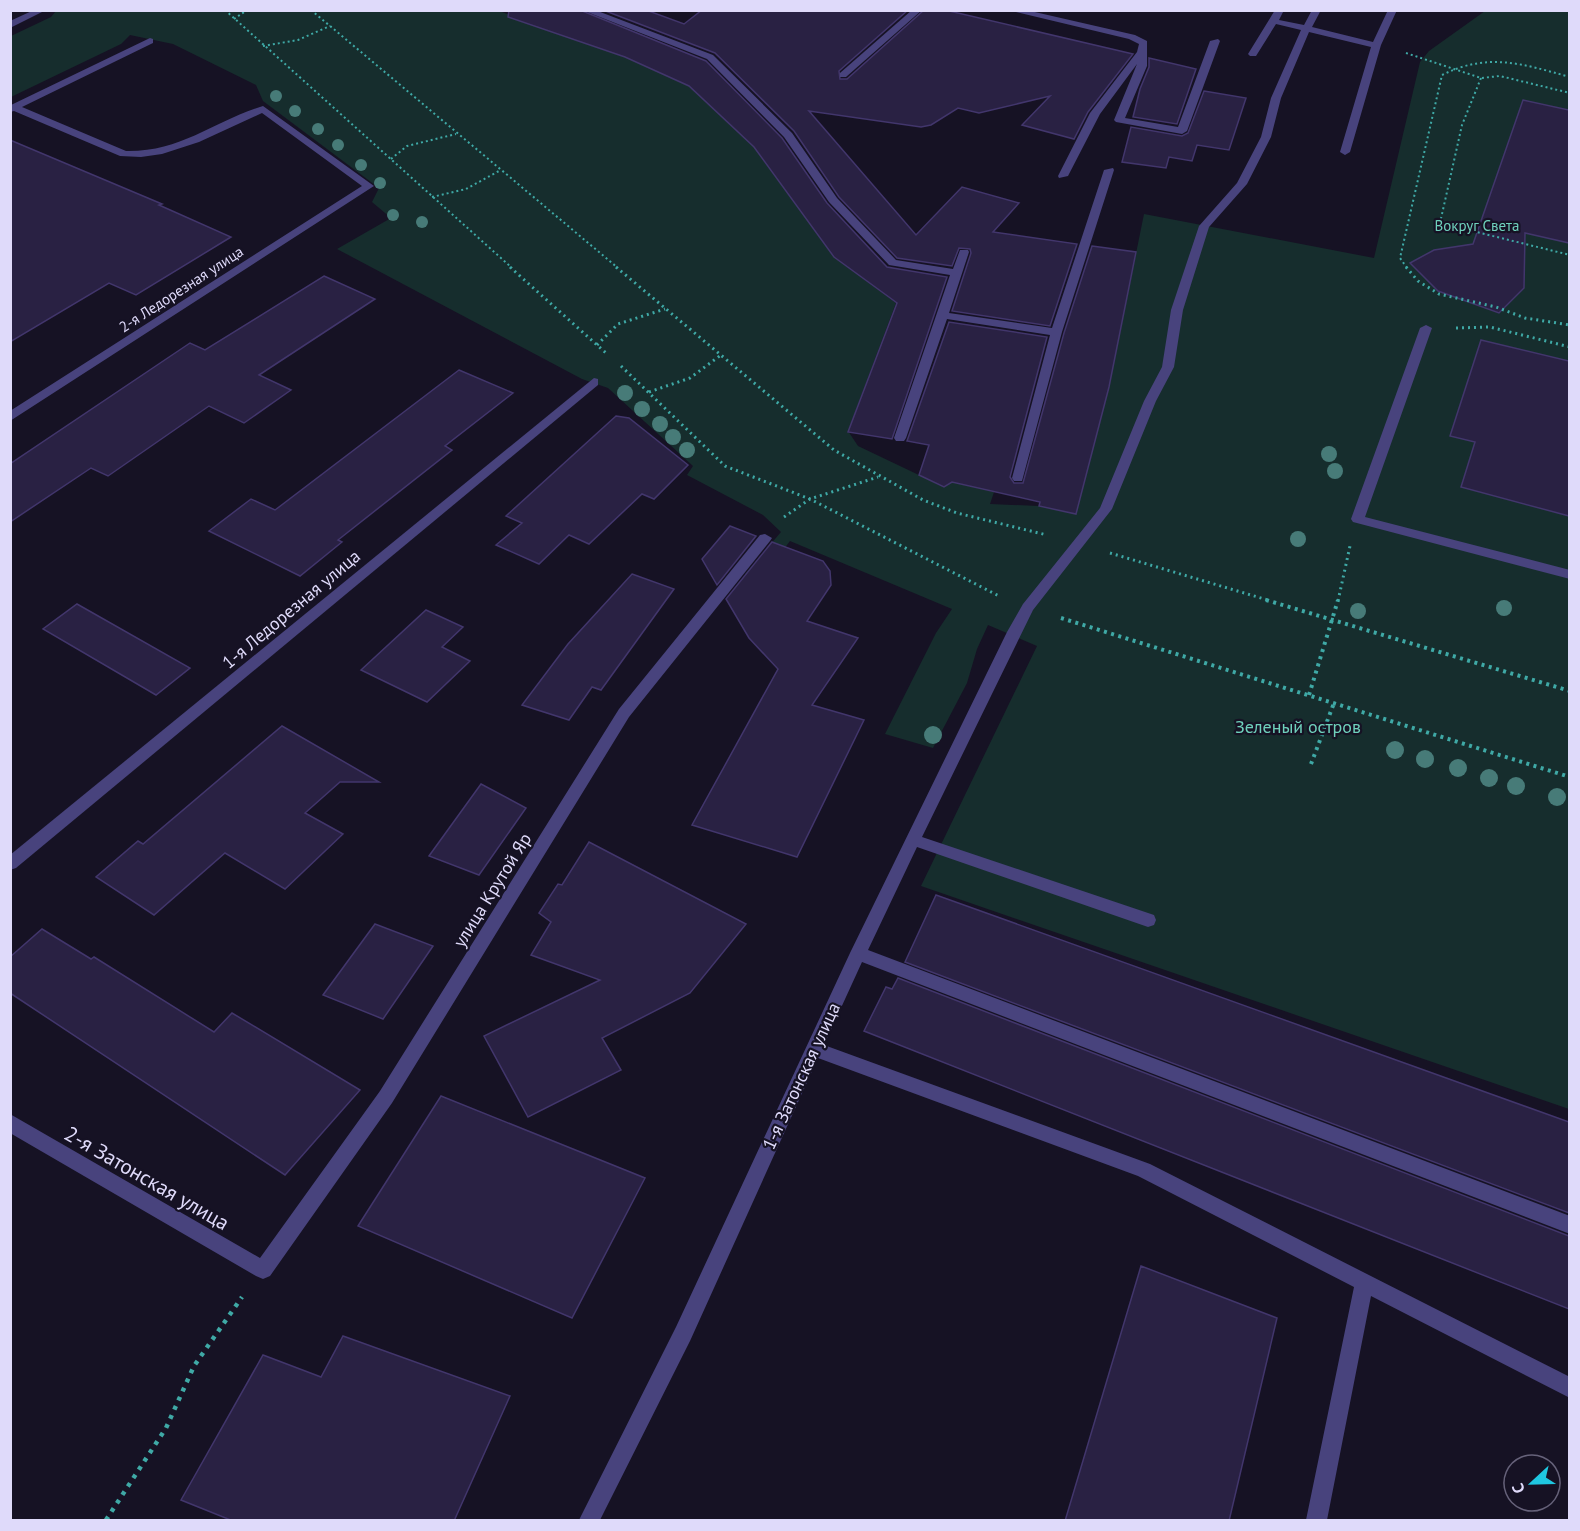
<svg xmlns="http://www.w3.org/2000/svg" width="1580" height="1531" viewBox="0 0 1580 1531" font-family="'PT Sans',sans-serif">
<rect width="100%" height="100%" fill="#161224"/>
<path fill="#162d2d" d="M56 11H499L625 57 689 86 754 147 834 257 896 303 848 431 858 446 944 487 952 482 994 492 990 504 1039 506 1076 514 1109 387 1144 214 1374 258 1420 62 1429 51 1485 11H1569V1109L921 886 1037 646 988 625 977 649 967 683 933 748 885 734 936 633 952 609 790 541 759 582 745 574 781 532 763 515 687 475 693 466 608 388 582 379 337 249 391 218 372 202 379 188 263 101 256 85 173 44 130 35 121 44 11 97V36L51 17Z"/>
<g fill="#292143" stroke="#42366c" stroke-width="1.5">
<path d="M509 10H580L706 61 782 138 827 203 887 267 947 277 892 439 848 432 897 303 834 257 754 147 689 86 625 57 508 17Z"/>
<path d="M603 10H646L684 24 702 10H908L839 71 840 79H847L924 10H945L1133 54 1088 112 1074 139 1022 125 1050 96 979 113 958 108 931 125 921 127 809 111 916 235 962 187 1019 203 993 232 1077 244 1050 326 952 311 971 253 970 249 959 248 952 266 897 258 839 197 794 131 715 53Z"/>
<path d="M1149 58 1196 69 1177 124 1133 117 1140 89 1149 67Z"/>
<path d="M1204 91 1246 98 1229 150 1197 145 1192 161 1169 157 1166 168 1122 162 1131 127 1182 136 1188 133Z"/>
<path d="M1523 100 1569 110V243L1525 233 1524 288 1499 313 1438 291 1410 263 1434 250 1473 244Z"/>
<path d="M10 140 162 204 159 205 231 237 136 295 109 283 10 342Z"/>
<path d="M1092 246 1136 252 1109 387 1076 514 1039 506 1040 502 952 482 944 487 919 475 929 445 907 441 949 322 1047 337 1010 477 1014 483H1023L1064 333Z"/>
<path d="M324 276 375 299 259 375 291 390 244 423 209 406 108 476 91 468 10 522V464L190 343 205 350Z"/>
<path d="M1481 340 1569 361V516L1461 487 1475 442 1450 436Z"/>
<path d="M459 370 513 393 445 446 452 450 338 540 342 542 300 576 209 531 251 499 275 510Z"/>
<path d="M616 416 629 418 688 465 654 499 642 494 589 544 569 535 539 564 496 545 522 523 506 516Z"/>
<path d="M730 526 756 536 717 585 702 559Z"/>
<path d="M772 542 823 561 830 571 831 585 807 621 858 638 812 705 864 720 797 857 692 825 778 669 749 638 726 599Z"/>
<path d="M632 574 674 589 601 690 592 687 569 720 522 705 568 644Z"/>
<path d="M77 604 190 668 156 695 43 629Z"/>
<path d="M426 610 463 627 442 647 470 661 427 702 361 670Z"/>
<path d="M282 726 379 782H340L305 813 343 834 285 889 225 853 154 915 96 877 138 841 143 844Z"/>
<path d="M481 784 526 808 479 875 429 856Z"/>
<path d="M589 842 746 924 690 993 602 1038 621 1070 528 1117 484 1036 600 980 531 955 551 922 539 913 558 884 562 885Z"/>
<path d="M936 895 1569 1122V1213L905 962Z"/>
<path d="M375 924 433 946 383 1019 323 995Z"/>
<path d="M42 929 91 959 94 957 214 1032 232 1013 360 1090 285 1175 10 993V957Z"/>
<path d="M898 978 1569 1236V1309L864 1031 886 987 892 989Z"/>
<path d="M441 1096 645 1178 572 1318 358 1226Z"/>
<path d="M1141 1266 1277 1318 1229 1521H1065Z"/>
<path d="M343 1336 510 1396 454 1521H233L181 1500 263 1355 321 1377Z"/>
</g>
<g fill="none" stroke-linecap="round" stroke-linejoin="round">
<g stroke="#3fa9a6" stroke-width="2" stroke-dasharray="2 3" stroke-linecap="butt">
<path d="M225 10 512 268"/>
<path d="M311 10 618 268"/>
<path d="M234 19 247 10"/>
<path d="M263 46 298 40 330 26"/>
<path d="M1406 53 1481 78 1500 76 1570 93"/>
<path d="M1481 78 1462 125 1440 223 1570 255"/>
<path d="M391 159 407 146 456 134"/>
<path d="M432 197 466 189 499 171"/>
<path d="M1407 268 1400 258 1442 75C1488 52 1523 64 1570 77"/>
</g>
<g stroke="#3fa9a6" stroke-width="3" stroke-dasharray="2 4" stroke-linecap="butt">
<path d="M510 267 606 353"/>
<path d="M616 267 834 450 923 500 957 513 1047 535"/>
<path d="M1406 267 1418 281 1439 294 1496 307 1525 318 1570 325"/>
<path d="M1456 328 1490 327 1570 347"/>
<path d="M597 345 618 324 665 309"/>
<path d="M621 366 725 466 810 499 999 596"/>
<path d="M649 392 690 378 721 355"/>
<path d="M784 517 810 499 878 477"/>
<path d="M1110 553 1271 601"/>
<path d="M1338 601 1350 546"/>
</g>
<g stroke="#3fa9a6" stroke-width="4" stroke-dasharray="3 4.5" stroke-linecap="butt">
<path d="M1266 600 1570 691"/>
<path d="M1061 618 1570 777"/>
<path d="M1309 695 1338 600"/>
<path d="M1311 764 1334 703"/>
</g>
<path stroke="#3fa9a6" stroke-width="4.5" stroke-dasharray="4 6" stroke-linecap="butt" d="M106 1520 166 1428 194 1366 242 1297"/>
<g fill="#48437d" fill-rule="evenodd">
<path d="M34 10H46L10 28V21Z"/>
<path d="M582 10H595L713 55 792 133 837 198 896 260 953 269 960 250H968L969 252 949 313 1052 328 1104 170 1113 168 1114 170 1062 332 1022 481H1014L1012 478 1050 335 947 319 906 438 904 441H896L894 438 950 275 889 265 829 202 784 137 707 59Z"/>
<path d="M912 10H922L846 77H840V73Z"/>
<path d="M1008 10H1026L1135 35 1147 41V66L1125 118 1178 127 1210 41 1218 39 1220 41 1187 131 1182 134 1116 122 1114 120 1137 64 1100 114 1068 176 1059 178 1058 176 1090 113 1137 52 1139 44 1129 39Z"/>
<path d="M1275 10H1284L1279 20 1304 25 1312 10H1321L1312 27 1373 42 1388 10H1397L1381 45 1350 152 1345 155 1340 152 1371 47 1309 32 1281 98 1271 137 1247 184 1209 227 1183 310 1174 367 1156 401 1112 509 1033 610 922 837 1154 915 1156 920 1154 925 1148 927 917 847 868 950 1570 1216V1234L862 962 824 1045 1150 1164 1570 1377V1398L1371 1296 1327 1520H1306L1354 1287 1138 1176 818 1058 690 1341 600 1520H579L676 1327 850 953 1007 632 1023 604 1100 508 1144 401 1162 367 1171 310 1199 226 1237 183 1261 137 1271 98 1301 30 1276 24 1256 56H1250L1248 54Z"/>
<path d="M150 38 153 39V43L22 107 126 151C182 152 213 121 263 106L374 186 10 421V411L362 186 262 113 199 142 162 154 141 157 120 156 14 111 10 112 11 105Z"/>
<path d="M1426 325 1432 328 1365 517 1570 570V579L1353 522 1351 519 1420 328Z"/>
<path d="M594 378 598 379V385L16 868 10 870V855Z"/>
<path d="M765 534 772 538 770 541 629 717 392 1103 270 1276 263 1279 256 1276 10 1133V1114L260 1258 380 1091 619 709 760 535Z"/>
</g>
</g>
<g fill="#477b78">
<circle cx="276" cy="96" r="6"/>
<circle cx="295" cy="111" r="6"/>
<circle cx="318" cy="129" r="6"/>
<circle cx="338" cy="145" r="6"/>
<circle cx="361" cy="165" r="6"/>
<circle cx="380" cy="183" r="6"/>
<circle cx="393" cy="215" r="6"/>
<circle cx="422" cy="222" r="6"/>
<circle cx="625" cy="393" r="8"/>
<circle cx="642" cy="409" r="8"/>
<circle cx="660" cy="424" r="8"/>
<circle cx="673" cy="437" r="8"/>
<circle cx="687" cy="450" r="8"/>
<circle cx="1329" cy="454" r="8"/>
<circle cx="1335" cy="471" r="8"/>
<circle cx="1298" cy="539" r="8"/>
<circle cx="1504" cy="608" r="8"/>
<circle cx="1358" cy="611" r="8"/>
<circle cx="933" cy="735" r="9"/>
<circle cx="1395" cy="750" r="9"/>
<circle cx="1425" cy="759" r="9"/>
<circle cx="1458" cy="768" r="9"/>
<circle cx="1489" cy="778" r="9"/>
<circle cx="1516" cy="786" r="9"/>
<circle cx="1557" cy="797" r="9"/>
</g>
<g text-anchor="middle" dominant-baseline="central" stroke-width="4.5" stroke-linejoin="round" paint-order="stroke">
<g font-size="15" fill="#6fd1bc" stroke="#161224">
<text x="1477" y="225">Вокруг Света</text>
</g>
<g font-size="15" fill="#dfdafa" stroke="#161224">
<text transform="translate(181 289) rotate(-33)">2-я Ледорезная улица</text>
</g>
<g font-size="18" fill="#dfdafa" stroke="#161224">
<text transform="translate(291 609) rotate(-40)">1-я Ледорезная улица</text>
<text transform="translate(492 890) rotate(-58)">улица Крутой Яр</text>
<text transform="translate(801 1076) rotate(-65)">1-я Затонская улица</text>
</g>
<g font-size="18" fill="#6fd1bc" stroke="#161224">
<text x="1298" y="726">Зеленый остров</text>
</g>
<g font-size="21" fill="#dfdafa" stroke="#161224">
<text transform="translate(147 1178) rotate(30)">2-я Затонская улица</text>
</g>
</g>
<rect width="1580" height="1531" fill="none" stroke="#dfdafa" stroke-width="24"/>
<g transform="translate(1532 1483) rotate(248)"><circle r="28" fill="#161224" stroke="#66627a" stroke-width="1.5"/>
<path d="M0-4.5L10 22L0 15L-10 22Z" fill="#1fc7e1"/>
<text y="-9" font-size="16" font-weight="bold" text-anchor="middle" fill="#dfdafa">С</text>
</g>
</svg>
